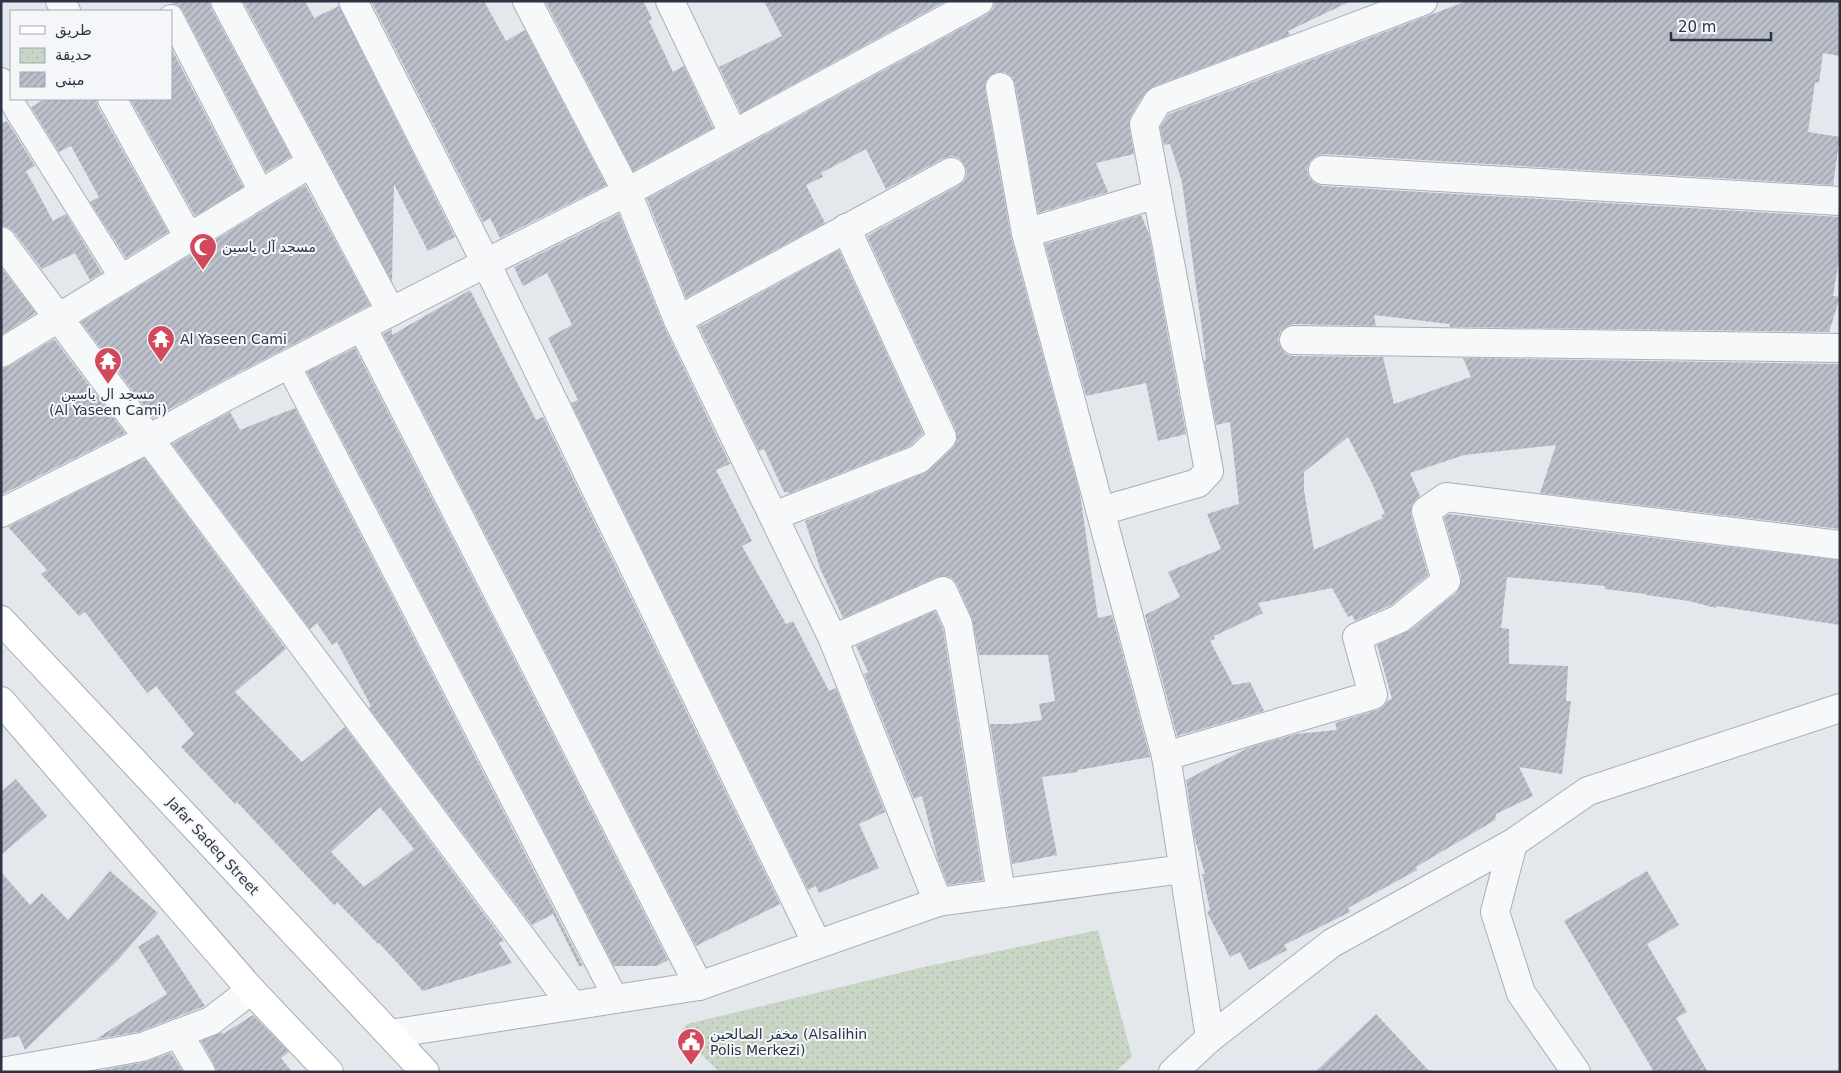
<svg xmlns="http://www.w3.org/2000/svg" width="1841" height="1073" viewBox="0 0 1841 1073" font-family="'DejaVu Sans',Vazirmatn,sans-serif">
<defs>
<pattern id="park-dots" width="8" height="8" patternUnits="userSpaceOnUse" patternTransform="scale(1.25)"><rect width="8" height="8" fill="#c9d6c5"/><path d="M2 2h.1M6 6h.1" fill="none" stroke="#adb8ab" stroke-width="1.8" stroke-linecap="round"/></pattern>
<pattern id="building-hatch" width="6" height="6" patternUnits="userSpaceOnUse" patternTransform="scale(1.25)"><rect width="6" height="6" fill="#bbc0ca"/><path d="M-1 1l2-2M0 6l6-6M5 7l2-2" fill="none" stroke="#989da6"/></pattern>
</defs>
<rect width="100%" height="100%" fill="#e4e7ec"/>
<path fill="url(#park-dots)" d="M1098 930 1132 1057 1115 1072H719L680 1033 687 1024 920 968Z"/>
<g fill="url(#building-hatch)" fill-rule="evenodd">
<path d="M171 1H210L211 8 291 157 266 172 183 11 178 5 171 3Z"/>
<path d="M243 1H305L314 18 339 6 455 237 428 251 394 184 392 282Z"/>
<path d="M371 1H484L506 41 525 30 606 185 500 238 490 218 483 222Z"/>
<path d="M545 1H643L652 19 649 21 673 72 684 66 713 128 633 171Z"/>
<path d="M764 1H946L741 113 719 67 782 36Z"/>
<path d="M995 1H1351L1288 31 1290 35 1152 87 1145 93 1130 117 1129 127 1134 154 1096 163 1108 192 1038 213 1015 84 1012 77 1005 72H997L990 75 986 81 985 90 1011 237 1080 494 1098 618 1112 615 1150 757 1078 770V772L1042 777 1057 855 1012 864 990 724H1012L1042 720 1039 704 1055 701 1048 655H979L972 618 957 584 952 578 945 576 937 577 843 618 820 568 805 521 925 473 953 448 957 440 956 430 867 236 958 186 964 181 967 173 964 164 959 158 952 156 944 158 886 189 866 149 821 173 823 177 806 185 825 223 686 298 647 199 986 15 993 9Z"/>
<path d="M1467 1H1840V56L1823 53 1819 83 1815 82 1808 132 1840 137 1833 185 1324 154 1316 156 1310 161 1307 170 1309 177 1314 183 1322 186 1840 217V253L1833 296 1840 297 1829 332 1450 327 1449 324 1374 315 1376 326 1294 324 1287 326 1280 332 1278 340 1281 348 1286 354 1294 356 1383 357 1394 404 1471 377 1463 358 1840 364V529L1540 493 1556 445 1464 455 1410 473 1420 496 1412 505 1411 515 1428 575 1391 605 1355 621 1352 615 1348 617 1332 588 1258 603 1263 613 1214 636 1215 639 1210 641 1233 685 1250 682 1264 711 1177 736 1145 615 1180 597 1168 572 1221 549 1207 514 1239 504 1230 422 1216 425 1204 361 1206 360 1182 182 1170 144 1164 145 1160 127 1169 114ZM1348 437 1372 483 1385 514 1381 515 1383 518 1314 550 1304 490V472Z"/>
<path d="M171 48 243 187 195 216 130 99H171Z"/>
<path d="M45 99H96L98 107 168 232 126 258 90 202 99 197 71 146 59 152 31 107Z"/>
<path d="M7 121 35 166 26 171 53 221 66 214 102 273 90 280 75 253 42 269 14 232 8 227 1 226V124Z"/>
<path d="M305 185 370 305 218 383 153 418 81 322Z"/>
<path d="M619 214 664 327 730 464 716 470 752 541 742 546 786 624 793 621 829 691 836 688 885 812 859 824 879 868 819 893 816 886 808 890 571 403 578 400 548 338 572 325 547 273 523 286 514 267Z"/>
<path d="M1141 215 1149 234 1186 434 1158 441 1146 383 1086 396 1045 244Z"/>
<path d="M839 250 923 433 910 446 790 493 784 492 764 449 759 451 699 327Z"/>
<path d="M1 267 36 313 1 335Z"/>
<path d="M470 290 536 420 543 417 780 904 696 946 383 334 392 329V335Z"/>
<path d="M54 339 125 433 1 495V369L9 366Z"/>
<path d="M355 348 668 960 657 966H614L307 372Z"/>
<path d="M295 408 583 966H579L553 914 532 925 369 708 371 706 337 642 332 645 317 623 310 629 172 444 230 412 240 430Z"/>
<path d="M144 458 286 649 235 692 302 762 345 727 504 941 499 943 512 963 423 991 379 943 378 944 337 902 334 905 237 802 235 804 181 747 194 734 156 686 147 693 85 612 79 616 41 574 47 570 8 527ZM380 807 414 849 364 887 331 852Z"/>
<path d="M1449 514 1840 560V625L1717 606 1716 608 1689 601 1646 595V594L1605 589V586L1507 577 1501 628 1509 629V664L1568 666 1566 701H1571L1562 774 1519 767 1533 796 1496 814 1495 820 1416 867 1417 870 1348 908 1350 912 1284 945 1287 950 1249 970 1240 952 1230 957 1207 912 1210 910 1202 874H1205L1194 836 1186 780 1248 748 1296 734 1337 730 1335 723 1377 710 1384 706 1387 701 1392 699 1377 645 1409 631 1456 593 1461 585V577L1444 517Z"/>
<path d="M935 611 943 629 983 880 948 885 938 860 922 796 914 799 864 674 868 672 856 646Z"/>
<path d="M16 779 47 816 1 855V792Z"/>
<path d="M110 871 158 913 119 959 25 1050 19 1036 1 1040V872L30 905 42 893 68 920Z"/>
<path d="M1647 871 1679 925 1647 944 1687 1012 1676 1018 1708 1072H1654L1564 921Z"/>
<path d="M158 934 205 1006 138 1032 96 1039 167 994 138 947Z"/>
<path d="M1376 1014 1430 1072H1315Z"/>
<path d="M253 1015 289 1052 281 1058 292 1072H217L214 1064 201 1041 222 1032 223 1034Z"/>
<path d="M171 1053 183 1072H92L145 1062Z"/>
</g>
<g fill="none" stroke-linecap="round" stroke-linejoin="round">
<defs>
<g id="pedestrian">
<path d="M171 17 262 194"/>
<path d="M1 80 16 109 122 278"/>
<path d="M288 365 616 999"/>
</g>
<g id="minor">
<path d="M60 1 66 11"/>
<path d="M225 1 391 312"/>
<path d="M353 1 486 263 817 944"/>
<path d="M527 1 627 192 678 320 833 639 938 902"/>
<path d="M670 1 733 133"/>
<path d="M1000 87 1026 233 1166 756 1210 1038"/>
<path d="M112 99 189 238"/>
<path d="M1323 170 1840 201"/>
<path d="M1026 233 1157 194"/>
<path d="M1 241 572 1005"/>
<path d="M678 320 951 172"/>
<path d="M362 327 699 986"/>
<path d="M1294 340 1840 348"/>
<path d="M1 353 311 163"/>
<path d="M1101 511 1198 483 1209 471 1144 124 1158 101 1423 1"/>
<path d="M1 513 150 438 225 397 486 263 627 192 979 1"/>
<path d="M774 516 919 459 942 437 846 228"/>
<path d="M833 639 943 591 958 624 1001 893"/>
<path d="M1166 756 1373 695 1357 637 1399 619 1446 581 1426 511 1446 497 1840 545"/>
<path d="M1513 843 1495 912 1521 993 1576 1072"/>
<path d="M178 1033 201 1072"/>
<path d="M390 1034 699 986 938 902 1183 869"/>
<path d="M1 1072 142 1047 211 1021 251 990"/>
<path d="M1173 1072 1210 1038 1332 943 1513 843 1588 791 1840 708"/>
</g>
<g id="primary">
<path d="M1 620 425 1072"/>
<path d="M1 701 251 990 329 1072"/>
</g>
</defs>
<use href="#pedestrian" stroke="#a9aeb7" stroke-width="26"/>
<use href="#minor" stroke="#a9aeb7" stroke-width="30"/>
<use href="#primary" stroke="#a3abb8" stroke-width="30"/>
<use href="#pedestrian" stroke="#f7f8fa" stroke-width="24"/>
<use href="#minor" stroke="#f7f8fa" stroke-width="28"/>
<use href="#primary" stroke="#fff" stroke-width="28"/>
</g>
<defs>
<symbol id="mosque-pin" viewBox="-11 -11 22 30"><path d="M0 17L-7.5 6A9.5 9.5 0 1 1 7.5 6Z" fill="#d1495b" stroke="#f4f6f9"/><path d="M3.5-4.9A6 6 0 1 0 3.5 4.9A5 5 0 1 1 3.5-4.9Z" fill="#fff"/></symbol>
<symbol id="temple-pin" viewBox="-11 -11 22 30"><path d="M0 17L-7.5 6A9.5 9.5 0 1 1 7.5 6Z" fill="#d1495b" stroke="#f4f6f9"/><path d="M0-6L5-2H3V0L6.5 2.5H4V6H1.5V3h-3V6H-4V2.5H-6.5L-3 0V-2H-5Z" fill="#fff"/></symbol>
<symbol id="civic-pin" viewBox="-11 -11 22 30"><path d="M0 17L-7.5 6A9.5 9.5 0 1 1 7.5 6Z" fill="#d1495b" stroke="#f4f6f9"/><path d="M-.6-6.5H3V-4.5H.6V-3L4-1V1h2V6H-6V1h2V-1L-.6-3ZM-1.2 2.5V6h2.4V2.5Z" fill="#fff"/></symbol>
</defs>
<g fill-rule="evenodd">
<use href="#mosque-pin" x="187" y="231" width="32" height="43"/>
<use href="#temple-pin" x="145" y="323" width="32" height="43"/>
<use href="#temple-pin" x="92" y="345" width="32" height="43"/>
<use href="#civic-pin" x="675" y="1026" width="32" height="43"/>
</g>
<g text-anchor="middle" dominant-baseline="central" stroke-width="4" stroke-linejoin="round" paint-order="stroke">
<g font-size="14" fill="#2b3445" stroke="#f4f6f9" text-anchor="start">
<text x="222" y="247">مسجد آل ياسين</text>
<text x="180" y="339">Al Yaseen Cami</text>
<text x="108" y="394" text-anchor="middle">مسجد ال ياسين<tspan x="108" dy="16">(Al Yaseen Cami)</tspan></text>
<text x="710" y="1034">مخفر الصالحين (Alsalihin<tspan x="710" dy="16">Polis Merkezi)</tspan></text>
</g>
<g font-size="14" fill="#2b3445" stroke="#f4f6f9">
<text transform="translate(213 846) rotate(47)">Jafar Sadeq Street</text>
</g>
</g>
<rect width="1841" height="1073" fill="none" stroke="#2b3445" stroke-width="5"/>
<rect x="10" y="10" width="162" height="90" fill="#f4f6f9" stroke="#a4a8b1"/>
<rect x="20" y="26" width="25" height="8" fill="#ffffff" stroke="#a4a8b1"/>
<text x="55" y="35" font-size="15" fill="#2b3445">طريق</text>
<rect x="20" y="48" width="25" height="15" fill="url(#park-dots)" stroke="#a4a8b1"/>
<text x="55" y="60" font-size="15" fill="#2b3445">حديقة</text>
<rect x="20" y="72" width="25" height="15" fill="url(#building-hatch)" stroke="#a4a8b1"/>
<text x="55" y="85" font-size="15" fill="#2b3445">مبنى</text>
<path d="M1671 32v8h100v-8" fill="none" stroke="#2b3445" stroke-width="2.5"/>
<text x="1678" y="32" font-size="15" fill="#2b3445" stroke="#f4f6f9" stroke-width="4" paint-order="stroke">20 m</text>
</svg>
